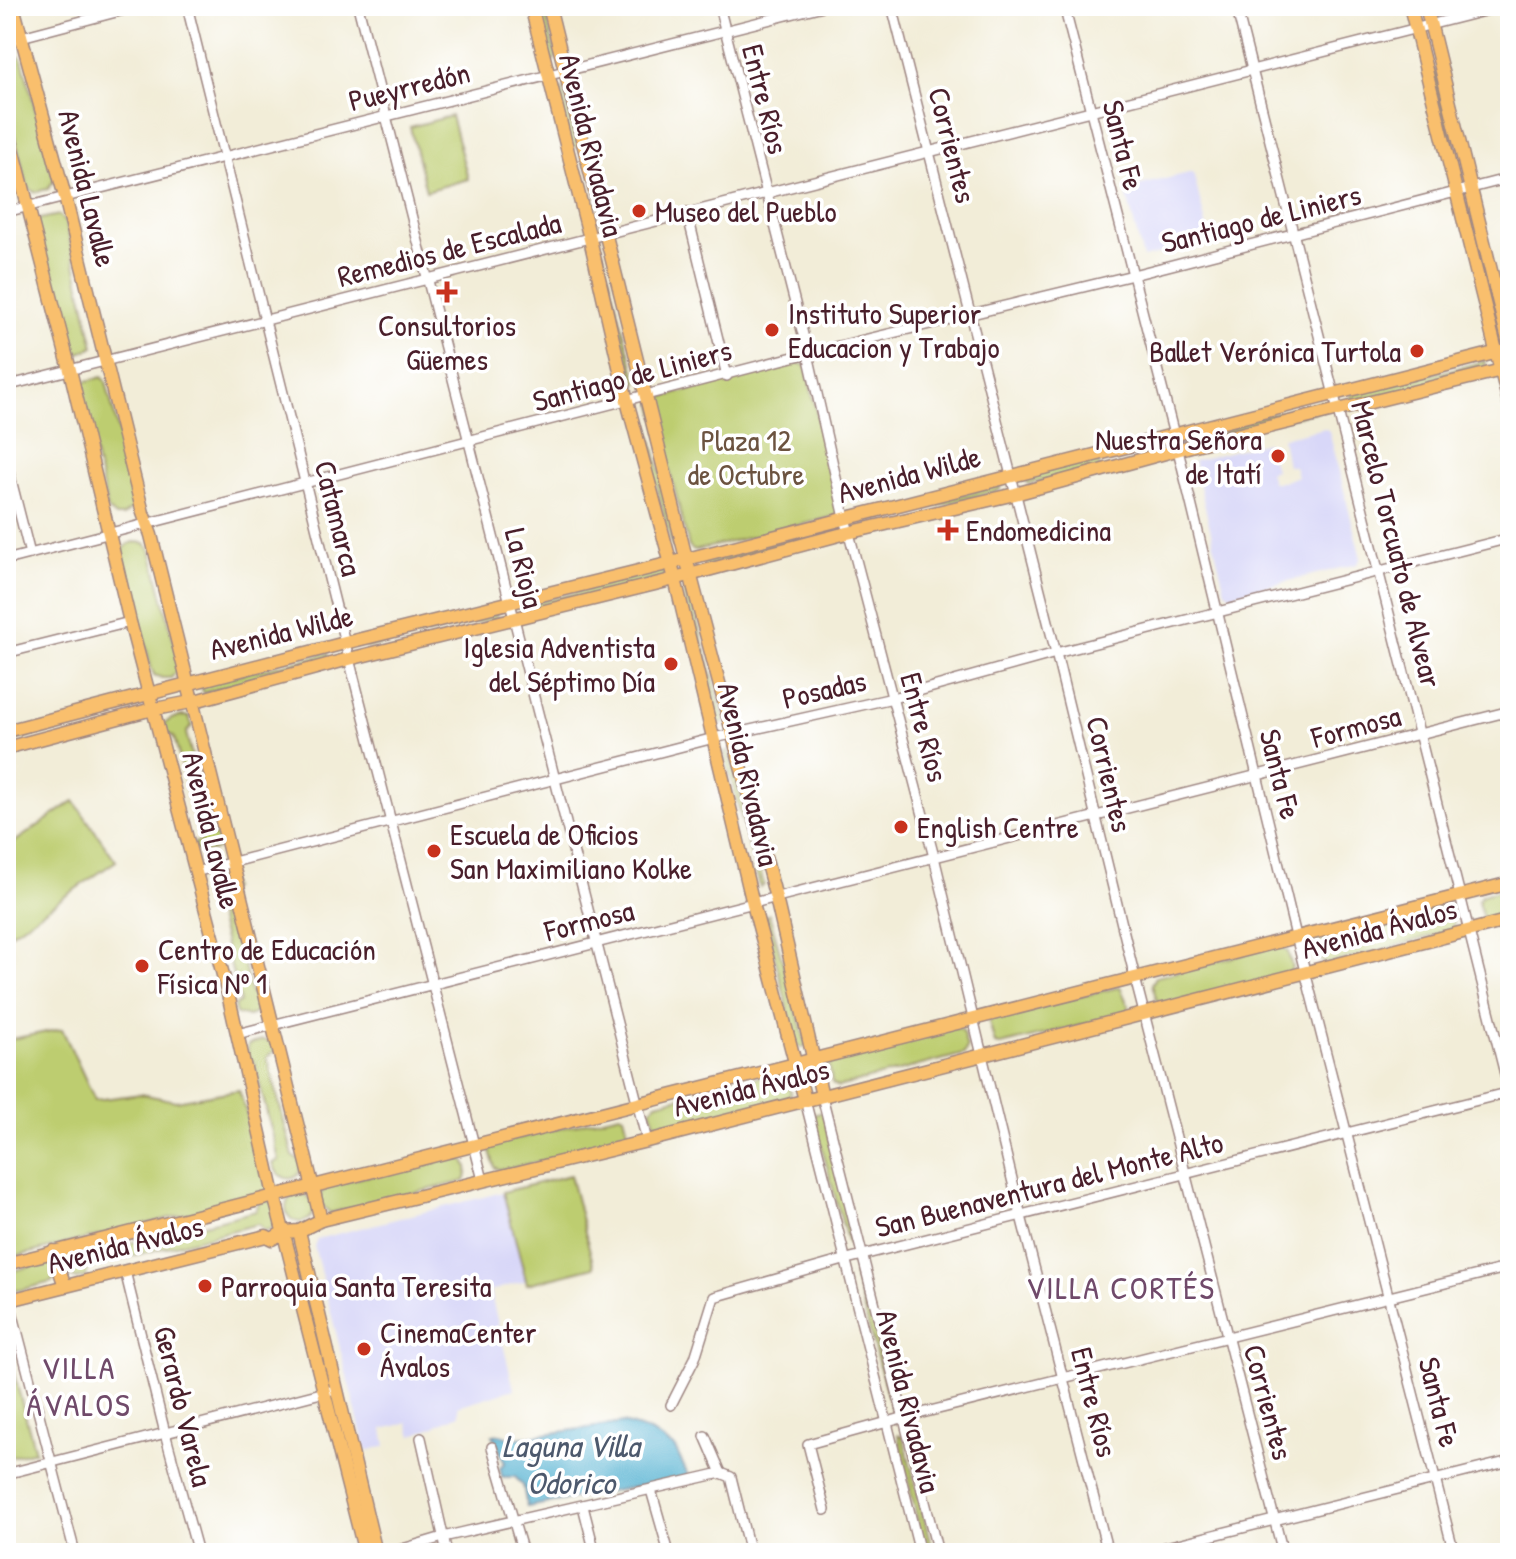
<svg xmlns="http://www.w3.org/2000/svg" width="1516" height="1559" viewBox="0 0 1516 1559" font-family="'Patrick Hand',sans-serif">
<rect width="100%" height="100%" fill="#fff"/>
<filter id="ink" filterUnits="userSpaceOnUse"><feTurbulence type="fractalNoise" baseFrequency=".0125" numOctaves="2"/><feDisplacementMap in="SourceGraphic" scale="16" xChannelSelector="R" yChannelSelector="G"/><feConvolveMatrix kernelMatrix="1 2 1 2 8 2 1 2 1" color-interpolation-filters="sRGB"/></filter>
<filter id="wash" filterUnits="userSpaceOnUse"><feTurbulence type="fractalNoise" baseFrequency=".006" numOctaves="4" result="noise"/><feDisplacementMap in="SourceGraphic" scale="32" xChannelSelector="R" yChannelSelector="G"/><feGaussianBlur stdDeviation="1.8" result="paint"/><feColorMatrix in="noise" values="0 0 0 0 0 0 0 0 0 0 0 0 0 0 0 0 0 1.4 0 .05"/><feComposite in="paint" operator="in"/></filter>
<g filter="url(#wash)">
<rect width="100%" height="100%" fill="#f2edd8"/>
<g fill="#d8d7f8">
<path d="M1193 172 1210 241 1143 258 1125 189Z"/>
<path d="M1325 428 1329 431 1361 558 1357 564 1231 595 1225 591 1194 461 1267 442 1275 470 1269 472 1272 482H1283L1297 476 1294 466H1287L1282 438Z"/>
<path d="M503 1192 526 1281 490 1291 514 1389 458 1406 459 1415 412 1436 408 1423 383 1429 386 1446 366 1451 314 1246 317 1239Z"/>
</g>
<g fill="#bdcd70" stroke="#84764e" stroke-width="2">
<path d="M535 6H544L556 57 555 60 551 61Z"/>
<path d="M15 53 22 59 54 180 48 189 34 192 28 187 6 103V55Z"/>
<path d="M1435 70 1462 175H1459L1431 72Z"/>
<path d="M563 89 578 147 571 148 558 90Z"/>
<path d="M451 116 468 179 426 191 410 127Z"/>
<path d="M1468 205 1504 339 1500 340 1465 206Z"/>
<path d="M59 215 66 224 94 347 75 355 68 346 36 223 40 219Z"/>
<path d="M602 251 637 382 636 384 630 383 599 253Z"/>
<path d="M1485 361 1486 367 1483 370 1352 402 1350 397 1353 394Z"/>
<path d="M799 363 806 366 839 511 836 516 694 551 689 547 653 404 655 399Z"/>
<path d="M102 377 106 381 136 505 123 516H115L108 510 80 389 83 382Z"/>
<path d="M1320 401 1323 403 1322 410 1190 442 1189 436Z"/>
<path d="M645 413 679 545 674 548 672 547 639 415Z"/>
<path d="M1097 457 1100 469 1028 484 1025 479 1027 475Z"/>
<path d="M1000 485V490L865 524 864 520Z"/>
<path d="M835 527 836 531 705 566 701 561Z"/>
<path d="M134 542 145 543 151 550 180 667 171 678H162L154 675 151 667 122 551 128 544Z"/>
<path d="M662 570 666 577 528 611 525 606Z"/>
<path d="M688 588 725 721 722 724 716 722 683 591Z"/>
<path d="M495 611 497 618 366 648 365 644Z"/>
<path d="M328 653 330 659 203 693 201 684Z"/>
<path d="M136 704 137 708 15 740 14 736Z"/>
<path d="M182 716 189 717 192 726 186 733 213 836H222L224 844C214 852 207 853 195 850L194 843 201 841 174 737 166 733 164 724 171 719Z"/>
<path d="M729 751 764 885 760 887 724 753Z"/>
<path d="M74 801 116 861 12 933 6 925V848Z"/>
<path d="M224 879 229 882 231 888 226 891 251 994 259 1000 261 1008C253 1017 247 1017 236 1014L234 1006 240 1002 214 901 206 895 205 888 214 880Z"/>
<path d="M1510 888V917L1489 922 1483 919 1478 901 1482 895Z"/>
<path d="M1444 905 1450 911 1455 927 1451 931 1328 964 1321 961 1315 941 1321 935Z"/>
<path d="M769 914 806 1044 803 1048 797 1046 765 917Z"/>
<path d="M1280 945 1288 952 1292 968 1289 974 1164 1005 1157 1001 1152 984 1156 977Z"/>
<path d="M1120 987 1129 1007 1127 1014 1001 1045 995 1044 989 1022 993 1017Z"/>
<path d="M954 1027 962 1030 967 1048 964 1054 838 1087 832 1083 829 1065 831 1060Z"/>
<path d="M62 1029 95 1100 141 1094 176 1101 239 1090 270 1189 265 1194 6 1259V1040Z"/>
<path d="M262 1040 272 1042 275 1051 267 1057 293 1156 301 1161C304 1183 279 1185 273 1163L279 1160 254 1062 246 1058 248 1045Z"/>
<path d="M778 1072 786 1076 791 1093 788 1099 663 1131 656 1127 651 1109 657 1103Z"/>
<path d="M823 1112 855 1243 848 1244 813 1115Z"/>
<path d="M620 1114 624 1116 629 1135 625 1141 503 1170 495 1168 490 1151 494 1144Z"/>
<path d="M458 1154C467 1162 470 1169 465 1181L330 1213 322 1205 320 1196 327 1186Z"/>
<path d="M570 1175 594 1267 527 1284 503 1192Z"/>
<circle cx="300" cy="1208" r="14"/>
<path d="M268 1200 275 1204 276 1225 266 1231 258 1224 88 1267 86 1277 77 1279 69 1276 64 1266V1254L79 1248 87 1254 256 1211 259 1202Z"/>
<path d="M46 1262 53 1265 56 1273 52 1282 20 1290 14 1289 11 1281 13 1271Z"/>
<path d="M861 1273 895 1404 891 1408 854 1275Z"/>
<path d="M8 1352 35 1451 6 1458V1353Z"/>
<path d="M898 1435 903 1436 933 1553H925Z"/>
</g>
<path fill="#51b0d0" stroke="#4e687e" stroke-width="2" d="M623 1423 649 1431 675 1448 689 1477 527 1507 523 1485 515 1477H502L500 1467 505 1463 493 1435 501 1434 510 1439Z"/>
</g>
<g filter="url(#ink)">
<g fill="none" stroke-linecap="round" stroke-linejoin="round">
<defs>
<g id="minor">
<path d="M187 6 345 643 483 1180"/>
<path d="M358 6 647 1141"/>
<path d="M719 6 808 354 845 518 934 857 1021 1216 1108 1553"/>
<path d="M892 6 1056 653 1135 978 1283 1553"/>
<path d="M1064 6 1182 466 1296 936 1454 1553"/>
<path d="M1236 6 1510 1094"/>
<path d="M6 41 139 6"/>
<path d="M6 212 823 6"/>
<path d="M687 212 727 376"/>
<path d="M6 386 1504 6"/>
<path d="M6 460 30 554"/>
<path d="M6 560 793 357 1133 275 1510 178"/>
<path d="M6 653 130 622"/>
<path d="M195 872 714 738 893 698 1056 653 1510 538"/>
<path d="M237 1034 1510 711"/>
<path d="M822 1096 938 1553"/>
<path d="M805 1100 920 1553"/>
<path d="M125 1271 165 1433 198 1553"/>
<path d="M6 1288 75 1553"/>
<path d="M671 1405 695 1358 714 1297 847 1259 1510 1092"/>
<path d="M705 1436 721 1473"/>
<path d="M421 1438 447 1553"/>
<path d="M492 1447 523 1553"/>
<path d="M6 1474 329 1391"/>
<path d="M651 1490 669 1553"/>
<path d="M583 1506 595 1553"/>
<path d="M825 1510 808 1444 902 1418 1510 1267"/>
<path d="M389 1553 443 1537 721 1473 731 1477 750 1553"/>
<path d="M1142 1553 1510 1461"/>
</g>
<g id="major">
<path d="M13 6 65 197 143 513 151 535 321 1220"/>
<path d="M531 6 590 239 627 401 675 579 753 904 805 1100"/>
<path d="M549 6 686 558 776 898 822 1096"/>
<path d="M1410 6 1510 407"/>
<path d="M1426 6 1510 348"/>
<path d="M6 121 70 370 130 622 228 994 274 1195 365 1553"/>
<path d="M6 731 345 643 671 563 1510 349"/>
<path d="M6 748 145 711 191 702 349 659 663 582 839 535 1015 494 1191 446 1510 368"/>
<path d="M299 1231 376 1553"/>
<path d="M53 1251 65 1286"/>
<path d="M6 1264 1510 883"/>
<path d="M6 1301 266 1236 272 1239 284 1232 299 1231 321 1220 647 1141 1510 920"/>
</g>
</defs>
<use href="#minor" stroke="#9e8682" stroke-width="12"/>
<use href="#major" stroke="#9e8682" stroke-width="15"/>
<use href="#minor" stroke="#fff" stroke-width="9"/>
<use href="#major" stroke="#f9bf6d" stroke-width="12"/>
</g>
</g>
<g fill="#c8321e" stroke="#fff" stroke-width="3">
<circle cx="639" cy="211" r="8"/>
<path d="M443 280h8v8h8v8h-8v8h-8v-8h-8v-8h8z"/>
<circle cx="772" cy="330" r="8"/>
<circle cx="1417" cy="351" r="8"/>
<circle cx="1278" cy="456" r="8"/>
<path d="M944 518h8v8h8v8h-8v8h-8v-8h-8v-8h8z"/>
<circle cx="671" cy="664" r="8"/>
<circle cx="901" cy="827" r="8"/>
<circle cx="434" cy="851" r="8"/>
<circle cx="142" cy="966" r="8"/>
<circle cx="205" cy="1286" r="8"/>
<circle cx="364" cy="1349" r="8"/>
</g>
<g text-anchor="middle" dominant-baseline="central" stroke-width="7" stroke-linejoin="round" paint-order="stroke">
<g font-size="30" fill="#4a1f2b" stroke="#fff">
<text transform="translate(409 86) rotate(-14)">Pueyrredón</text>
<text transform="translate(766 99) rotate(76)">Entre Ríos</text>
<text transform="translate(592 145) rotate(76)">Avenida Rivadavia</text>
<text transform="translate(953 145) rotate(76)">Corrientes</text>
<text transform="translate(1124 145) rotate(76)">Santa Fe</text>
<text transform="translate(88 188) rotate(76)">Avenida Lavalle</text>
<text transform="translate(1261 218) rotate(-14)">Santiago de Liniers</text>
<text transform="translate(449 249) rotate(-14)">Remedios de Escalada</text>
<text transform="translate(632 375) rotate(-15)">Santiago de Liniers</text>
<text transform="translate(909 474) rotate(-15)">Avenida Wilde</text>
<text transform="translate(339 518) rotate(76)">Catamarca</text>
<text transform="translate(1397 544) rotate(76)">Marcelo Torcuato de Alvear</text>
<text transform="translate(525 568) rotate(76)">La Rioja</text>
<text transform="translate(281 632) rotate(-14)">Avenida Wilde</text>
<text transform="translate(824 689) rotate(-13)">Posadas</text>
<text transform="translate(1356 726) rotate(-15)">Formosa</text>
<text transform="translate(925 727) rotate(75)">Entre Ríos</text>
<text transform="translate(749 774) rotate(77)">Avenida Rivadavia</text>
<text transform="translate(1110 774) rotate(77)">Corrientes</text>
<text transform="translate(1281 774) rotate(76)">Santa Fe</text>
<text transform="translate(212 830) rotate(76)">Avenida Lavalle</text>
<text transform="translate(589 920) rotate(-14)">Formosa</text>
<text transform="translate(1379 928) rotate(-15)">Avenida Ávalos</text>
<text transform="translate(751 1087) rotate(-14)">Avenida Ávalos</text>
<text transform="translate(1049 1184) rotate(-14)">San Buenaventura del Monte Alto</text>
<text transform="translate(125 1244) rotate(-14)">Avenida Ávalos</text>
<text transform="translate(909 1401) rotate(76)">Avenida Rivadavia</text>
<text transform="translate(1095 1402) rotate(76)">Entre Ríos</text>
<text transform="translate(1269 1402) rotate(75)">Corrientes</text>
<text transform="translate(1440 1402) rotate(76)">Santa Fe</text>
<text transform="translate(184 1406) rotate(76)">Gerardo Varela</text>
</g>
<g font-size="30" fill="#4a1f2b" stroke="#fff" text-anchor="start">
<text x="655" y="211">Museo del Pueblo</text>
<text x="788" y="313">Instituto Superior<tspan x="788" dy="34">Educacion y Trabajo</tspan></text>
<text x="447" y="325" text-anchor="middle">Consultorios<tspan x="447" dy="34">Güemes</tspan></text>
<text x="1401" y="351" text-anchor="end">Ballet Verónica Turtola</text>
<text x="1262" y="439" text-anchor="end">Nuestra Señora<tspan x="1262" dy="34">de Itatí</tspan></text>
<text x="966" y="530">Endomedicina</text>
<text x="655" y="647" text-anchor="end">Iglesia Adventista<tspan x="655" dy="34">del Séptimo Día</tspan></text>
<text x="917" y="827">English Centre</text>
<text x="450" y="834">Escuela de Oficios<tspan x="450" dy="34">San Maximiliano Kolke</tspan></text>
<text x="158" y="949">Centro de Educación<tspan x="158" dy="34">Física Nº 1</tspan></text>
<text x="221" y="1286">Parroquia Santa Teresita</text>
<text x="380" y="1332">CinemaCenter<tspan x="380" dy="34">Ávalos</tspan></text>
</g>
<g font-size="30" fill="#6c5340" stroke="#fff">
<text x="746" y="440">Plaza 12<tspan x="746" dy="34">de Octubre</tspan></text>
</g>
<g font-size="32" letter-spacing="2" fill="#704a6a" stroke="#fff">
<text x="1121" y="1287">VILLA CORTÉS</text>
<text x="79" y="1367">VILLA<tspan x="79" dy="37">ÁVALOS</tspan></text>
</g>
<g font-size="32" font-style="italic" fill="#4d596d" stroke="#fff">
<text x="571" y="1445">Laguna Villa<tspan x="571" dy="37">Odorico</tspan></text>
</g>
</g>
<rect width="1516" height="1559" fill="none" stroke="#fff" stroke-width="32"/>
</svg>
